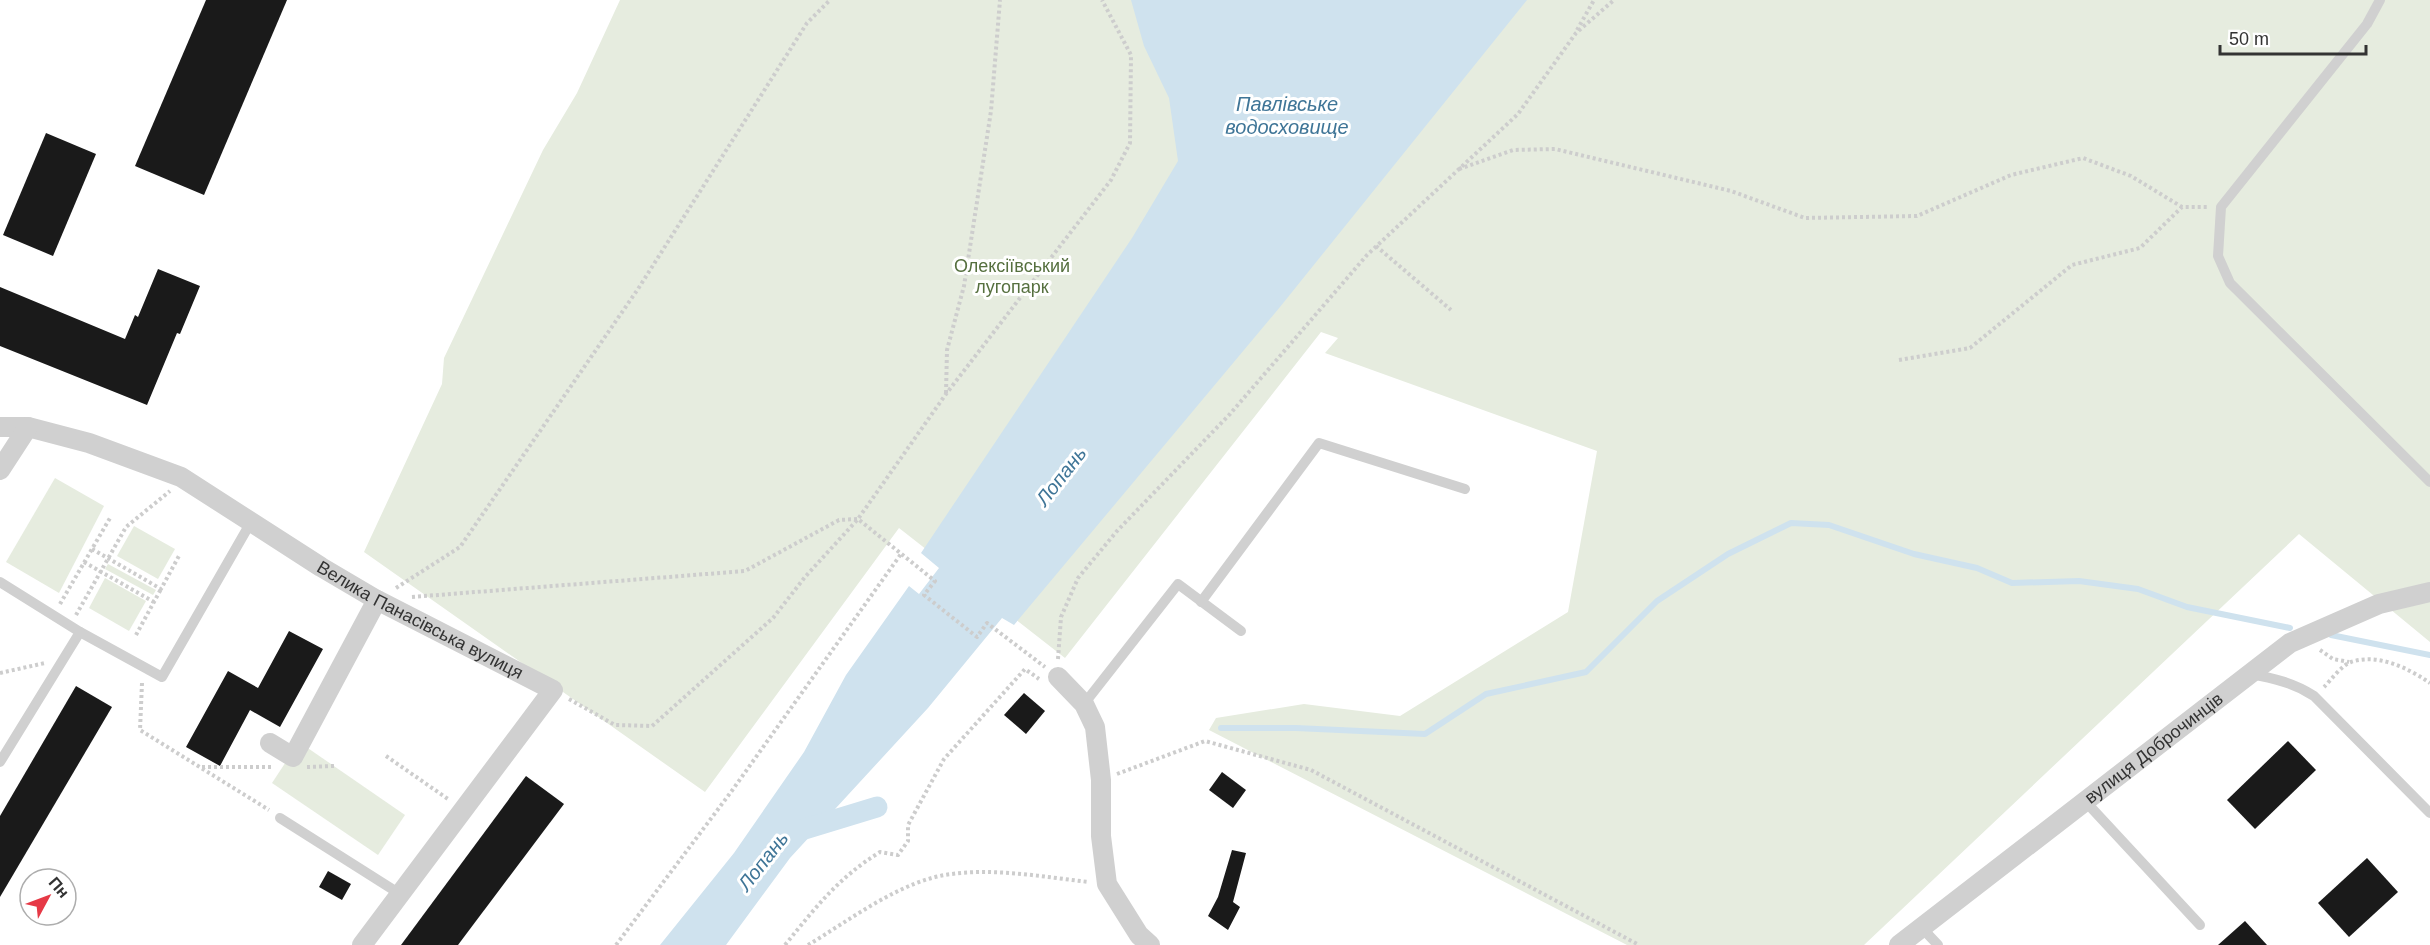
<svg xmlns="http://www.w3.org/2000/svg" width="2430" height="945" viewBox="0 0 2430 945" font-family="Arial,sans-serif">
<rect width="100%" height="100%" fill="#fff"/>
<g fill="#e6ecdf">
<path d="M620 0H2430V642L2299 534 1864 945H1627L1209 730 1216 718 1304 704 1400 716 1568 612 1597 451 1325 353 1338 338 1321 332 1065 658 899 528 705 792 364 552 442 384 444 358 543 150 577 93Z"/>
<path d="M55 478 104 506 59 593 6 562Z"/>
<path d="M134 526 175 549 158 579 117 556Z"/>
<path d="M108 564 156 590 153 595 105 569Z"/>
<path d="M105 578 146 601 129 631 89 608Z"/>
<path d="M299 742 405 815 378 855 272 783Z"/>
</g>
<path fill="#cfe2ee" d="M1131 0H1527L1280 307 1014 625 1002 618 928 708 790 858 726 945H660L734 853 804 752 846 675 909 586 919 594 939 568 921 553 1132 238 1178 161 1169 98 1144 46Z"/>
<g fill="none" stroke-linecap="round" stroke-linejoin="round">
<g stroke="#cfe2ee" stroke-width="6">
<path d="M2331 635 2430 655"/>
<path d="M1221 728H1296L1425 734 1486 694 1586 672 1657 601 1728 554 1791 523 1829 525 1914 554 1977 568 2012 583 2079 581 2138 589 2187 607 2290 628"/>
</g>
<path stroke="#cfe2ee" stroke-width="21" d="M795 832 877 807"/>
</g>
<g fill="#1a1a1a">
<path d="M206 0H287L204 195 135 166Z"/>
<path d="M46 133 96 154 53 256 3 235Z"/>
<path d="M158 269 200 286 180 334 177 333 147 405 0 346V287L125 339 135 315 138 317Z"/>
<path d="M289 631 323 649 280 727 250 710 220 766 186 747 228 671 258 688Z"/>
<path d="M76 686 112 707 0 897V816Z"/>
<path d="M1024 693 1045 711 1026 734 1004 715Z"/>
<path d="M2288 741 2316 770 2255 829 2227 800Z"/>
<path d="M1222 772 1246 790 1233 808 1209 790Z"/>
<path d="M526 776 564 804 458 945H401Z"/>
<path d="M1232 850 1246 853 1233 902 1240 907 1228 930 1208 916 1218 897Z"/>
<path d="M2367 858 2398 892 2349 937 2318 903Z"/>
<path d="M328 871 351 884 342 900 319 887Z"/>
<path d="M2245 921 2267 945H2218Z"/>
</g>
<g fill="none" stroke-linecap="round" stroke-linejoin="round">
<g stroke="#cdcdcd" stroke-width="4" stroke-dasharray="3 3" stroke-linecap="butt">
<path d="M1577 30 1594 0"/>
<path d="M1459 169 1513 150 1555 149 1731 191 1805 218 1917 216 2011 175 2083 158 2131 176 2182 207"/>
<path d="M1376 246 1451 310"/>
<path d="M1899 360 1970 348 2072 265 2140 248 2182 207H2208"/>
<path d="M946 393 947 350 964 286 991 111 1000 0"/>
<path d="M92 549 161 589 180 554"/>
<path d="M84 562 154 602"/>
<path d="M396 588 460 547 638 289 807 23 830 0"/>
<path d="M412 597 745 571 839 520 858 519 935 581 924 595 977 637 987 623 1045 667"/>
<path d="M60 604 110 518"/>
<path d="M76 615 126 527 170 491"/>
<path d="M136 635 161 589"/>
<path d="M2320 650 2333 659 2349 662"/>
<path d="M1058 659 1061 617 1078 578 1117 531 1230 414 1367 255 1518 114 1576 33 1614 0"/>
<path d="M0 673 45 663"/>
<path d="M142 683 140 730 269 810"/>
<path d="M2324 687C2331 680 2342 665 2351 662 2378 653 2408 668 2430 683"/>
<path d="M569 699 615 725 652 726 773 618 805 577 858 519 946 394 1111 180 1130 143 1131 55 1102 0"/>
<path d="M386 756 448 799"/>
<path d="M202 767H273"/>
<path d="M307 767 334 766"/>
<path d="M1117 774 1205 741 1311 770 1639 945"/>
<path d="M616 945 731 792 901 554"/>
<path d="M785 945C816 907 838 878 880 852L898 855 908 841V825L944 759 1025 669 1039 679"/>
<path d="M808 945C850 920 903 879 952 874 997 868 1044 877 1089 882"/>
</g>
<g stroke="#d0d0d0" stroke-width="10">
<path d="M2380 0 2367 24 2221 207 2218 256 2230 283 2430 482"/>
<path d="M0 582 80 632 162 677 251 522"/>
<path d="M1201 602 1319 443 1465 489"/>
<path d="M2250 674C2273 678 2294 683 2314 696L2430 813"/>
<path d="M1084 704 1178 584 1241 631"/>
<path d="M0 762 80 632"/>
<path d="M2085 801 2200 925"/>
<path d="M280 818 400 894"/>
<path d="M1922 928 1938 945"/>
</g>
<g stroke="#d0d0d0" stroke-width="20">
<path id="s1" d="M0 427H28L89 443 181 477 321 567 377 600 553 690 362 945"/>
<path d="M0 470 28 427"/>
<path d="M1058 677 1084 704 1095 727 1101 780V836L1107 884 1139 935 1150 945"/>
<path d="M270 743 293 757 377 600"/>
<path id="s2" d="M1899 945 2290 643 2379 604 2430 592"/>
</g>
</g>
<g text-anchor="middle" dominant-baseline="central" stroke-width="6" stroke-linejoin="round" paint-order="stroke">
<g font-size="18" fill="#56703f" stroke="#fff">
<text x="1012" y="266">Олексіївський<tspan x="1012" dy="21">лугопарк</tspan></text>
</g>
<g font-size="18" fill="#333" stroke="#fff">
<text stroke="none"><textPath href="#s1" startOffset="468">Велика Панасівська вулиця</textPath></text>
<text stroke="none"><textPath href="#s2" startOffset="322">вулиця Доброчинців</textPath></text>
</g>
<g font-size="20" font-style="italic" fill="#3f7597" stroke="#fff">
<text x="1287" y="104">Павлівське<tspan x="1287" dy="23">водосховище</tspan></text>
<text transform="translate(1061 476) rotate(-52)">Лопань</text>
<text transform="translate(763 861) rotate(-52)">Лопань</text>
</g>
</g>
<g transform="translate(48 897) rotate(49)"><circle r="28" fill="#ffffff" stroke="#adadad" stroke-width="1.5"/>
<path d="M0-4.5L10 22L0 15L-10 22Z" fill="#e63946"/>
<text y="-9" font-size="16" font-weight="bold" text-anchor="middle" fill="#333333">Пн</text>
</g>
<path d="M2220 45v9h146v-9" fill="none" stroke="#333333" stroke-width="3"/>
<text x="2229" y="45" font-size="18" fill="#333333" stroke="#ffffff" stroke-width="4.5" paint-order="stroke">50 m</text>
</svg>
